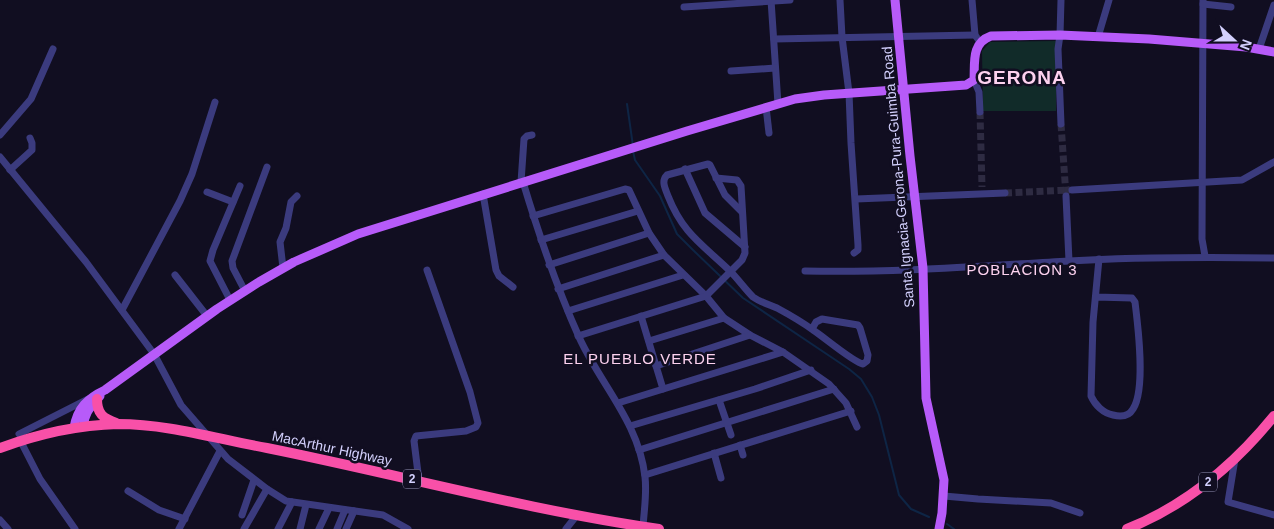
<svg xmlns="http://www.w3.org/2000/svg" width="1274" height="529" viewBox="0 0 1274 529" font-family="Arial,sans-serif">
<rect width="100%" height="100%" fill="#110e21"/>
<path fill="#112b29" d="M1056 41V111H983L982 51 990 42Z"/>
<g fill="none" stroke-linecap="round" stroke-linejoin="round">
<g stroke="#0e2545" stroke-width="2">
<path d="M627 104 633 146"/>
<path d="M633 151 635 160 660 196 677 234 693 250 743 298 849 369 861 379 872 397 879 415 899 495 911 509 929 517"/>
<path d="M947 524 954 529"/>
</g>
<g stroke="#2e2b42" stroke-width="7" stroke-dasharray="7 3.5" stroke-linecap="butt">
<path d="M980 112 982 187"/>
<path d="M1061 124 1066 196"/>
<path d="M1005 193 1070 190"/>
</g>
<g stroke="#3b3b7e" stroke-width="7">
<path d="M771 0 778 104"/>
<path d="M840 0 842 37 849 93 851 143 858 245V250L854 253"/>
<path d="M972 0 975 35 980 42"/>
<path d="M1203 0 1202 239 1205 256"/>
<path d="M1203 4 1231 7"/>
<path d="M684 7 790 0"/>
<path d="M1098 37 1109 0"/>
<path d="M774 39 975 35"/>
<path d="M1259 49 1274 5"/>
<path d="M731 71 775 68"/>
<path d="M974 80 979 92 980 112"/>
<path d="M766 107 769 133"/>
<path d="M1061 124 1058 49 1060 35 1061 0"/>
<path d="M0 135 31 99 53 49"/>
<path d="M0 157 86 262 154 354 181 405 228 459 267 489 286 501 383 515 408 529"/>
<path d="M685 169 705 213 745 247"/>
<path d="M10 170 32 150V143L30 138"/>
<path d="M521 182 524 139 527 136 532 135"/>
<path d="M523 182C539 235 556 286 579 337 600 384 639 422 645 477 647 493 644 511 643 527"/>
<path d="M1072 190 1242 180 1274 162"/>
<path d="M207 192 233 202"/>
<path d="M483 194 496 270 499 276 513 287"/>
<path d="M1066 196 1069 261"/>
<path d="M856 199 1005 193"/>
<path d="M742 212 725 195 710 165 708 164 667 175C661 181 665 188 668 196 683 234 702 244 730 271 738 279 745 289 753 297 760 302 770 305 777 308 790 315 802 322 813 330 824 337 853 362 863 364L867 361 868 355 860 328 858 325 822 319 816 322 812 329"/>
<path d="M533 216 625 189 629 190 649 233 664 255 706 296 724 318 750 335 783 352 829 384 846 403 857 427"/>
<path d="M541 240 638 211"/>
<path d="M549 265 649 233"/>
<path d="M283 268 280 242 286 228 291 202 297 196"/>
<path d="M805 271C893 273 981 266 1069 261 1138 257 1206 257 1274 258"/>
<path d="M175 275 207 316"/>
<path d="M558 289 664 255"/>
<path d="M245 291 233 268 232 261 267 167"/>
<path d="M1096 297 1132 298 1135 302C1138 326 1146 389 1133 409 1129 416 1121 417 1113 415 1103 413 1095 405 1091 396L1093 322 1099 259"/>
<path d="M230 300 210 261 213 250 240 186"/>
<path d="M122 310 180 201 192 174 215 102"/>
<path d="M568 311 683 275"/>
<path d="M641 316 663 389"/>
<path d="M578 336 706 296 742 260 745 253 741 186 737 180 716 178"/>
<path d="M649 341 724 318"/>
<path d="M656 366 750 335"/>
<path d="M719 400 731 435"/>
<path d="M618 403 783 352"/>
<path d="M630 426 755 389 811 370"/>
<path d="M19 434 88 399"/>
<path d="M20 440 40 479 75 529"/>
<path d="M740 445 743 455"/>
<path d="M639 450 834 389"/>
<path d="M714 453 721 478"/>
<path d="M1235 459 1228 502 1274 515"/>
<path d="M645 475 851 411"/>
<path d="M419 481 414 441 416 436 466 431 476 427 478 423 470 392 427 270"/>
<path d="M128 491 159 510 185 519"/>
<path d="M944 496 978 499 1051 503 1080 513"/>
<path d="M242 515 254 480"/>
<path d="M0 520 8 529"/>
<path d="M179 529 220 451"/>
<path d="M244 529 267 489"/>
<path d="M278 529 292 502"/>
<path d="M300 529 306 505"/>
<path d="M319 529 329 508"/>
<path d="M337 529 345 510"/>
<path d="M346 529 354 511"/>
<path d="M566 529 577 515"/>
</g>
<g stroke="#b75bf9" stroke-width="9">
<path d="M895 0 910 156 923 268 926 398 944 480 942 513 939 529"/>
<path d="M84 426C83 413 93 405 100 396"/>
<path d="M74 428C77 408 88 398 105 390L217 309 259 282 294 262 358 234 687 131 795 99 824 95 966 85 974 80C975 63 971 43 991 36L1060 35 1149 39 1246 47 1274 52"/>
</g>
<g stroke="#f850a8" stroke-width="10">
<path d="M97 399C97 414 103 418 116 423"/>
<path d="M0 448C38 434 77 425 118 424 168 424 217 439 267 448 397 474 527 510 659 529"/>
<path d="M1127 529C1185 506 1235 464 1274 416"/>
</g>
</g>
<g text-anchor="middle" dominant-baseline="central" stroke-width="5" stroke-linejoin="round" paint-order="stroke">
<g fill="#110e21" stroke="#9996bb" stroke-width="1">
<rect x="403" y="469.5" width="18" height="19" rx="4"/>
<rect x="1199" y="472.5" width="18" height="19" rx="4"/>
</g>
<g font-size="12" font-weight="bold" fill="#d3d0fd">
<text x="412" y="479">2</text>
<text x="1208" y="482">2</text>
</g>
<g font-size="14" fill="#d3d0fd" stroke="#110e21">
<text transform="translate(898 177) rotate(-95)">Santa Ignacia-Gerona-Pura-Guimba Road</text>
<text transform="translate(332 448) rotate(12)">MacArthur Highway</text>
</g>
<g font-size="15" letter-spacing="1" fill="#fdd2ef" stroke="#110e21">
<text x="1022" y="269">POBLACION 3</text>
<text x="640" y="358">EL PUEBLO VERDE</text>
</g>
<g font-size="19" font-weight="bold" letter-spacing="1" fill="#fdd2ef" stroke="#110e21">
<text x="1022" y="77">GERONA</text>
</g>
</g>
<g transform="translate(1234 40) rotate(111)" stroke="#110e21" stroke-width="4" paint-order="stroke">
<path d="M0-4L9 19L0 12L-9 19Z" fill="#d3d0fd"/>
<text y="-8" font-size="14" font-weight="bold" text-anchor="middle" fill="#d3d0fd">N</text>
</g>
</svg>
